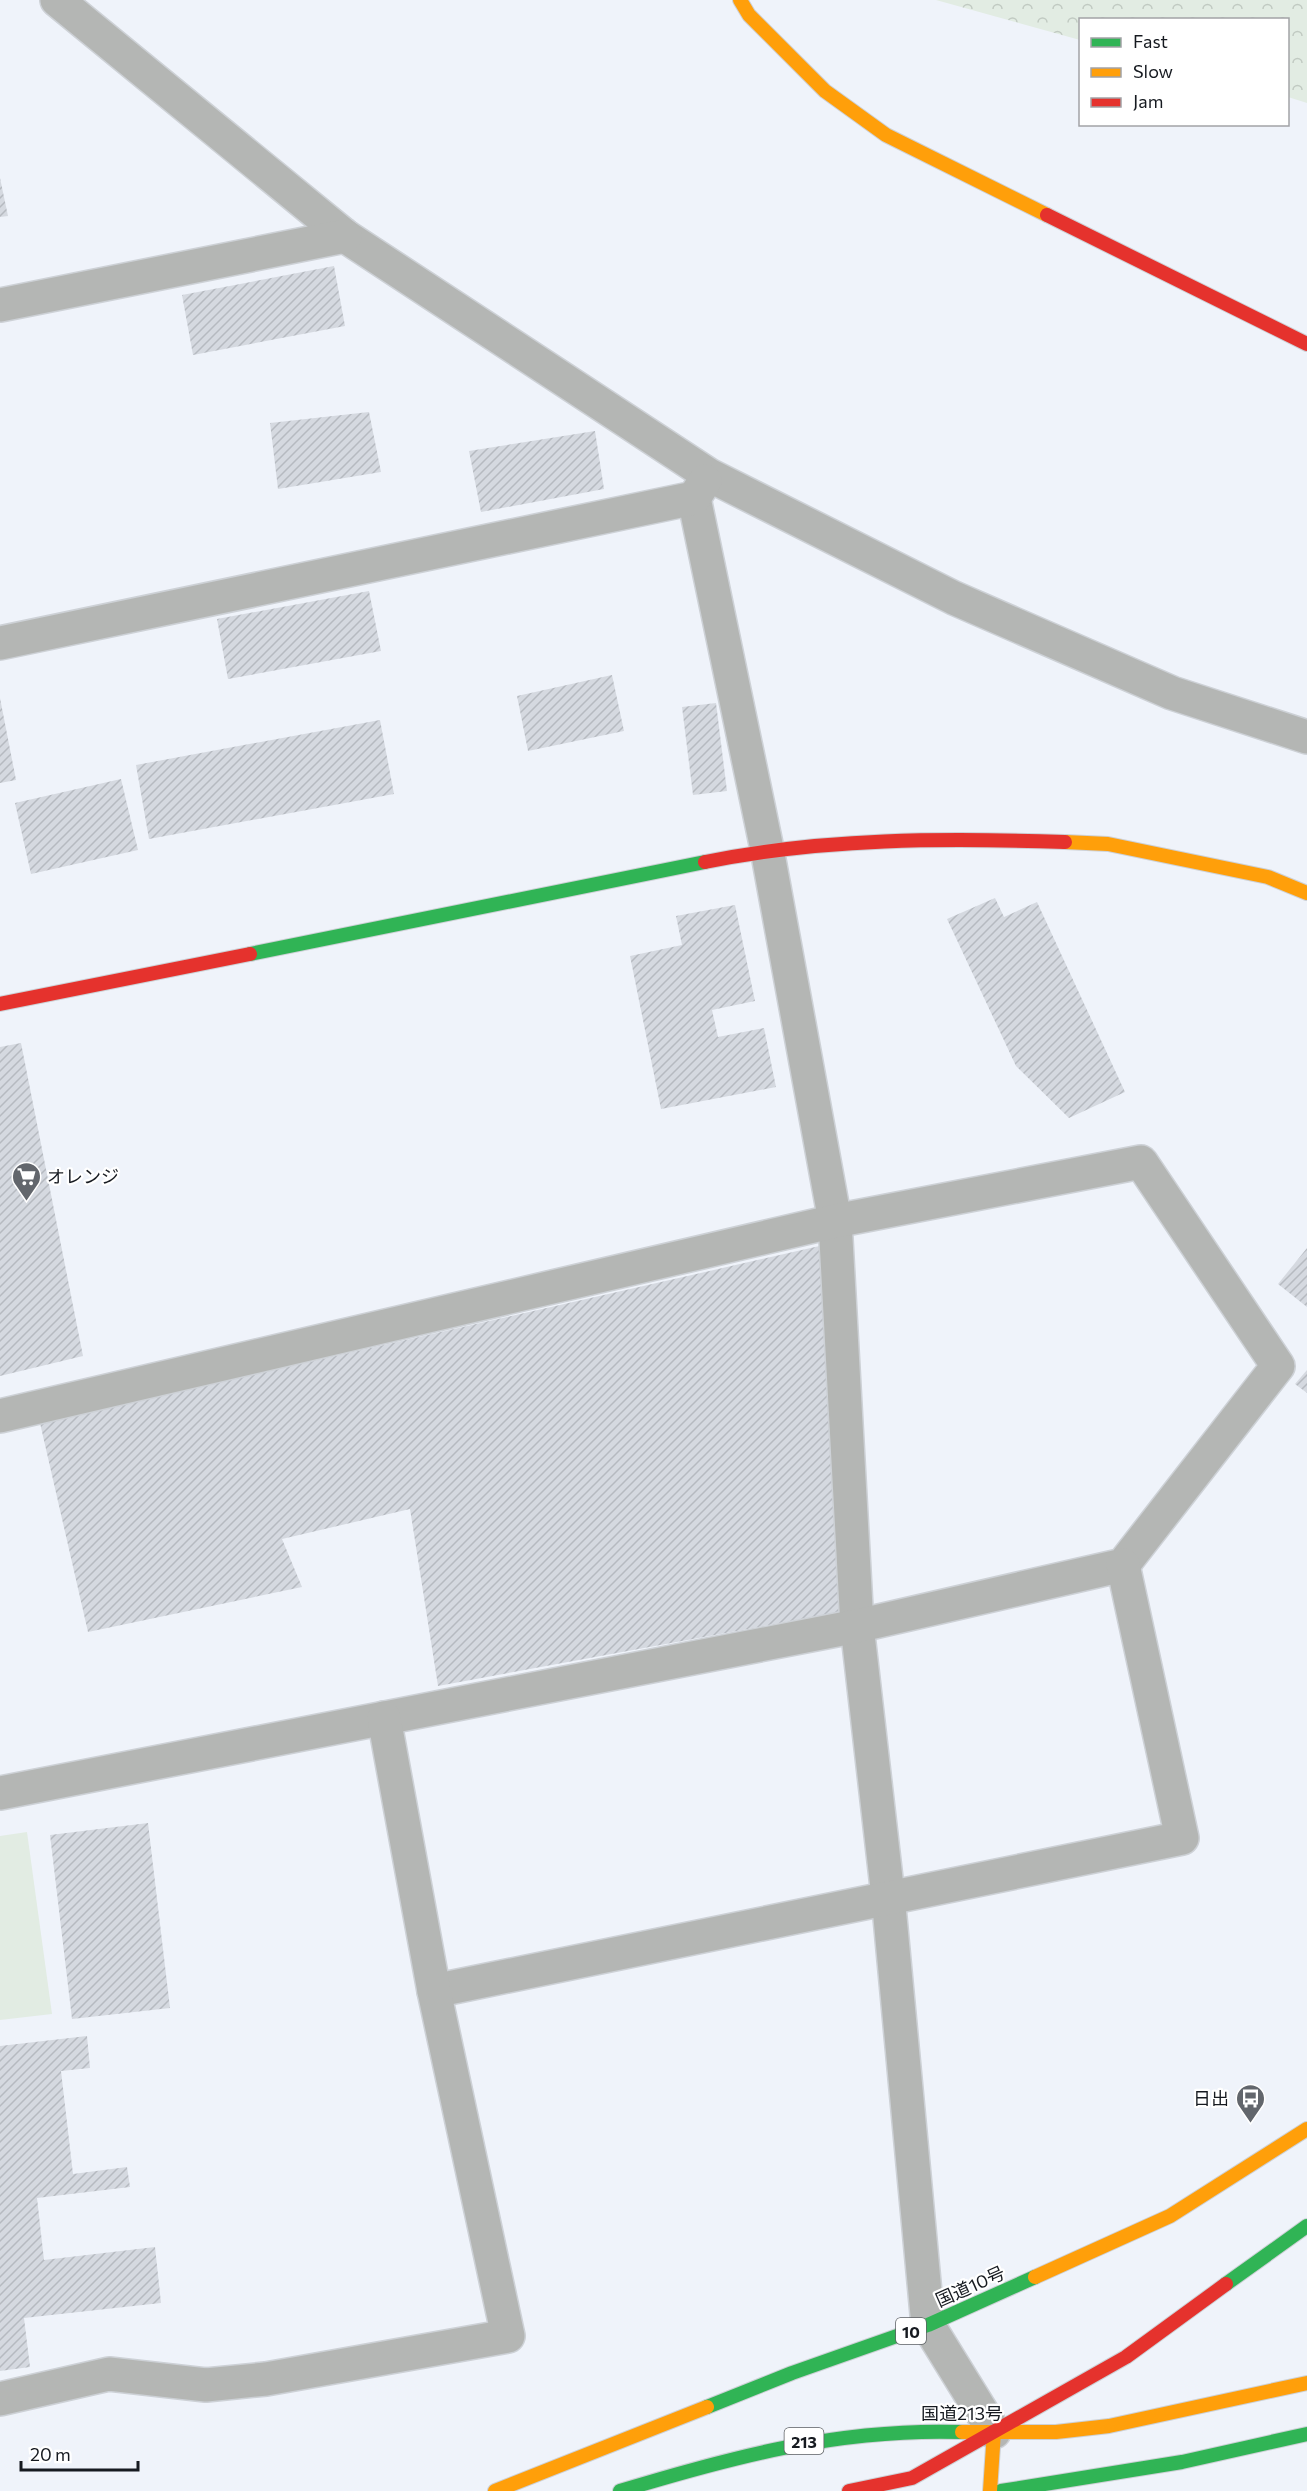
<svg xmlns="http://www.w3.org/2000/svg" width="1307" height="2491" viewBox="0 0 1307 2491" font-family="Commissioner,'Noto Sans JP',sans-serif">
<defs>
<pattern id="forest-crowns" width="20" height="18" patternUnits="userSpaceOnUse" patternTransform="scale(1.5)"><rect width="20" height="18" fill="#e2ece3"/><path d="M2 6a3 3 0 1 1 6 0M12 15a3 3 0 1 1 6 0" fill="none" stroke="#c1cac2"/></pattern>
<pattern id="building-hatch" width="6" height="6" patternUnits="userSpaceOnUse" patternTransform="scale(1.5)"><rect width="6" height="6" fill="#d5d9e0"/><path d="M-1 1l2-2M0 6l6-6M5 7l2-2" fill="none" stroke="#b6bac0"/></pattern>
</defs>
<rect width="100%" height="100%" fill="#eff3fa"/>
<path fill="#e2ece3" d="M27 1832 52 2014 0 2020V1836Z"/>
<path fill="url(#forest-crowns)" d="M936 0H1307V103L1288 97V20H1080V40Z"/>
<g fill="url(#building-hatch)">
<path d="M0 178 8 216 0 217Z"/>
<path d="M334 266 345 326 193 355 182 295Z"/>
<path d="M369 412 381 472 278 489 270 423Z"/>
<path d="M595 431 604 489 481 512 469 451Z"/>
<path d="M369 591 381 651 228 679 217 619Z"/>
<path d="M612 675 624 731 528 751 517 696Z"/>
<path d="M0 698 16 780 0 783Z"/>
<path d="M716 703 727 791 693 795 682 707Z"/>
<path d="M380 720 394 794 149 839 136 765Z"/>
<path d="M121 779 138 850 31 874 15 803Z"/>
<path d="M995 898 1004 917 1037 902 1125 1092 1069 1118 1016 1066 947 919Z"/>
<path d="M735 905 755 1001 712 1010 718 1037 764 1028 776 1087 661 1109 630 956 682 945 676 916Z"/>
<path d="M21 1043 83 1356 0 1376V1047Z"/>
<path d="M824 1245 845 1611 438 1686 410 1509 282 1539 302 1587 88 1632 40 1423Z"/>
<path d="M1307 1248V1307L1278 1284Z"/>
<path d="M1307 1370V1393L1295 1384Z"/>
<path d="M148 1823 170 2008 72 2019 50 1835Z"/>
<path d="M87 2036 90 2068 61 2071 73 2174 127 2167 130 2187 37 2198 44 2260 155 2247 161 2303 24 2318 30 2367 0 2371V2046Z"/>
</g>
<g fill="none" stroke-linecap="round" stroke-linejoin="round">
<defs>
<g id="street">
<path d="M57 0 345 236 709 475 954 598 1172 693 1307 737"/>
<path d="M0 305 345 236"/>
<path d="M694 498 767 849 835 1221 857 1626 888 1896 928 2325 994 2432"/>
<path d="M0 643 694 498 705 481"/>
<path d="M0 1416 835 1221 1141 1162 1278 1366 1123 1565 857 1626 0 1793"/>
<path d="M434 1991 1182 1838 1123 1565"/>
<path d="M0 2399 109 2374 206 2385 266 2379 508 2336 434 1991 384 1718"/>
</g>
<g id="fast">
<path d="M250 954 705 862"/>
<path d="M1226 2284 1307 2226"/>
<path d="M707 2407 792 2373 928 2325 1035 2277"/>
<path d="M620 2491C735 2456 841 2428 962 2432"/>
<path d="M1001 2491 1182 2462 1307 2434"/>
</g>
<g id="slow">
<path d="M740 0 749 15 825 91 886 135 1047 215"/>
<path d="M1065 842 1108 844 1268 877 1307 893"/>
<path d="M1035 2277 1170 2216 1307 2129"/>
<path d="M962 2432H1056L1109 2426 1307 2383"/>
<path d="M495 2491 707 2407"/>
<path d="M990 2491 994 2432"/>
</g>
<g id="jam">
<path d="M1047 215 1307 344"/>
<path d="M705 862C823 838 945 838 1065 842"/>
<path d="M0 1004 250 954"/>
<path d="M849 2491 912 2478 1126 2357 1226 2284"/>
</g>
</defs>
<use href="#street" stroke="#cdd1d6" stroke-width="36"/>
<use href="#fast" stroke="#cdd1d6" stroke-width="16"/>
<use href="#slow" stroke="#cdd1d6" stroke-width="16"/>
<use href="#jam" stroke="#cdd1d6" stroke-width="16"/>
<use href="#street" stroke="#b4b6b4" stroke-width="33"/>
<use href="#fast" stroke="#30b455" stroke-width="14"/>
<use href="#slow" stroke="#ff9f0a" stroke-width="14"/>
<use href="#jam" stroke="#e5322d" stroke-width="14"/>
</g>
<defs>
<symbol id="supermarket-pin" viewBox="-11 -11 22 30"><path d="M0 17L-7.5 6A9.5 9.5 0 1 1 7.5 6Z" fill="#62666c" stroke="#fff"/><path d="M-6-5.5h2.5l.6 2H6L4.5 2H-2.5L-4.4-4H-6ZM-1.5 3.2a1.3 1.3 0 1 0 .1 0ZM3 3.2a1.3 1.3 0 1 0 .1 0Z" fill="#fff"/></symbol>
<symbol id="bus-pin" viewBox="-11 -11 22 30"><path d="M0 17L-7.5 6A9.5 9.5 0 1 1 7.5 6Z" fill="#62666c" stroke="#fff"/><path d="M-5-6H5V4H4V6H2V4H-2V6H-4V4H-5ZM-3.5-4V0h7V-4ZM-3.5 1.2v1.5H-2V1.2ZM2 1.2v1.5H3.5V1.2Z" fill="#fff"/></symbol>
</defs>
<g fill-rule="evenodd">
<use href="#supermarket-pin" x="10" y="1160" width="33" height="45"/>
<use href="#bus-pin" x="1234" y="2082" width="33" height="45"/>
</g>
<g text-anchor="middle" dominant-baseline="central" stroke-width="4.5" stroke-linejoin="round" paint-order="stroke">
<g fill="#fff" stroke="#5c5f63" stroke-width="1.5">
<rect x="896" y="2318" width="30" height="26" rx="4.5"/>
<rect x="784.5" y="2428" width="39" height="26" rx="4.5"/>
</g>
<g font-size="16" font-weight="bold" fill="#161a20">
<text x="911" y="2331">10</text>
<text x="804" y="2441">213</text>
</g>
<g font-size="18" fill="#161a20" stroke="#fff" text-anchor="start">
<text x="47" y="1176">オレンジ</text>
<text x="1229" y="2098" text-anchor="end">日出</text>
</g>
<g font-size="18" fill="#161a20" stroke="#fff">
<text transform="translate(970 2286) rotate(-24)">国道10号</text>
<text x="962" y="2413">国道213号</text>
</g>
</g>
<rect x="1079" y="18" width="210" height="108" fill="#ffffff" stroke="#a2a3a6" stroke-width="1.5"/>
<rect x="1091" y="38" width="30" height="9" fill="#30b455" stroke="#a2a3a6" stroke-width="1.5"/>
<text x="1133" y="48" font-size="18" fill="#161a20">Fast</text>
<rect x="1091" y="68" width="30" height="9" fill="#ff9f0a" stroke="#a2a3a6" stroke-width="1.5"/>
<text x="1133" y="78" font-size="18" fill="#161a20">Slow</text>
<rect x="1091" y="98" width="30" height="9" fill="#e5322d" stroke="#a2a3a6" stroke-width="1.5"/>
<text x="1133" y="108" font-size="18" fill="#161a20">Jam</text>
<path d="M21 2461v9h117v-9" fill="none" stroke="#161a20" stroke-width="3"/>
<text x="30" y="2461" font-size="18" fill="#161a20" stroke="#ffffff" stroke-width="4.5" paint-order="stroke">20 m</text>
</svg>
